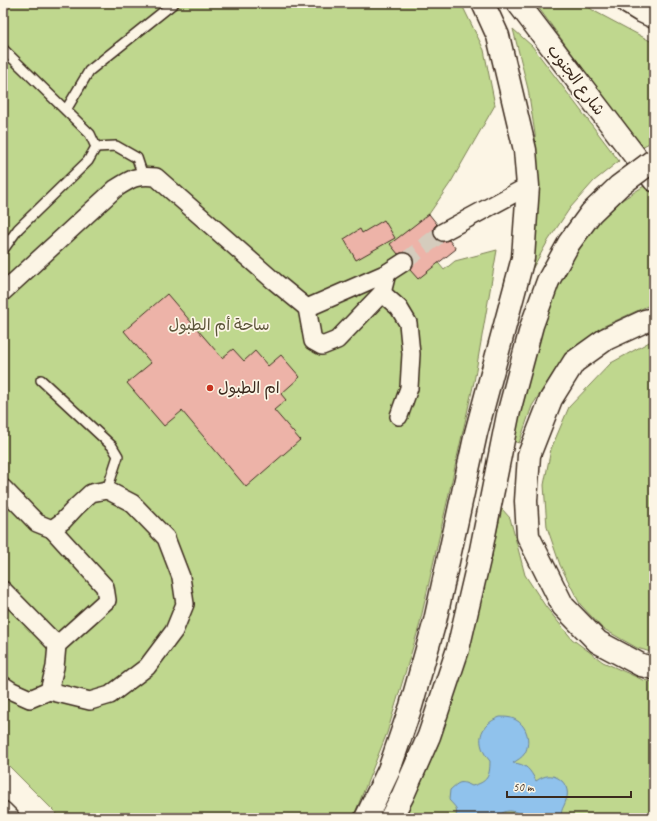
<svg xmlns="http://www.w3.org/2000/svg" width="657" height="821" viewBox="0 0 657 821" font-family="Caveat,'Playpen Sans Arabic',sans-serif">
<rect width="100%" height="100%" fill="#fcf5e5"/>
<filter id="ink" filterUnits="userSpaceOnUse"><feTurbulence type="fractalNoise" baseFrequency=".025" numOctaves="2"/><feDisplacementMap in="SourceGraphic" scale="8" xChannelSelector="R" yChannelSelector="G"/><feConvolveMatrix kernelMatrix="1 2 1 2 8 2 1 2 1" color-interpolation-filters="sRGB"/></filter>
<g filter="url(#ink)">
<g fill="#bfd78e" stroke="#7d8056">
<path d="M3 3H461L484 50 495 105 451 182 429 214 417 223V237L444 270 455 261 497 250 474 382 419 627 387 733 355 813 352 818H61L3 760Z"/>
<path d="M535 3H583L594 11 654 43V141L639 148 576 59Z"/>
<path d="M513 29 532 46 619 161 594 181 570 208 548 241 526 280 538 194 535 134 528 89Z"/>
<path d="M644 186 654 195V303L602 327 559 364 532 406 519 443 513 441 539 330 560 283 578 249 597 224 622 200Z"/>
<path d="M653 340H654V653L637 648 602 628 580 604 560 565 547 527 544 485 551 449 569 407 611 363Z"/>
<path d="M502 509 510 518 525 575 546 607 572 639 603 662 643 680 654 682V818H405L438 745 469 647Z"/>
</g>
<path fill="#90c2ec" stroke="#6e859a" d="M500 717C505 717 511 717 516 720 527 726 531 741 525 753 522 758 517 760 513 763 527 764 530 770 536 781 542 777 548 774 556 777 565 781 570 791 566 800 564 808 560 809 562 818H526L525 816C512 810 507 808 495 818H456C457 807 457 809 449 800L450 790C459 782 460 780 472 786 487 782 490 777 490 761 475 744 478 725 500 717Z"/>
<g fill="#edb3a8" stroke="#3b2a1e">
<path d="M429 214 437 224 434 227 433 231 434 237 438 241 442 242 449 240 456 249 418 279 410 270 413 266 414 262 412 256 409 253 404 252 398 254 390 244Z"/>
<path d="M384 220 395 238 356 260 344 239 360 229 362 233Z"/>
<path d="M167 294 222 358 233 349 244 361 255 351 268 366 281 355 300 377 281 394 286 400 274 410 300 440 246 487 182 411 164 426 127 383 151 363 124 331Z"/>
</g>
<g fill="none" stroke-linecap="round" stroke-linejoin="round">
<path stroke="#d5ccbd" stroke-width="17" stroke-dasharray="17 8" stroke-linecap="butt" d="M404 262 443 232"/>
<defs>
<g id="lane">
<path d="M3 49 90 134 96 147 88 161 18 229 3 250"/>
<path d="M66 110 89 71 174 3"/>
<path d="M96 147 116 146 137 158 143 176"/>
<path d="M41 380 112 446 118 456 107 490"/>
</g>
<g id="street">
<path d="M443 232 528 186"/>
<path d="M3 292 115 189C132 178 136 175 156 177L274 281 307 308 387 273 404 262"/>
<path d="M382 293 399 308 408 323 411 354 409 388 399 416"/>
<path d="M307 308 313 341 322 346 337 340 382 293 387 273"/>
<path d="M3 488 37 523 52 529 63 521 76 507 91 493 107 490 132 503 166 538 181 577 185 604 174 631 147 667 110 695 90 701 49 691"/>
<path d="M3 590 57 645"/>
<path d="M3 685 12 691 30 699 49 691 55 667 57 645 107 600 105 587 52 529"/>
<path d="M3 810 11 818"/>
</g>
<g id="primary">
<path d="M518 3 635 156"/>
<path d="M628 3 641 11 654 17"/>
<path d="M651 176 654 180"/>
</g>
<g id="highway">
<path d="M654 319 645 321 606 339 574 362 551 399 529 455 526 501 528 536 563 606 598 642 641 665 654 668"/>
<path d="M366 818 389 770 411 706 435 621 476 433 523 258 528 186 525 150 498 36 483 3"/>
<path d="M391 818 403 795 429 736 458 649 480 555"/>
</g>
</defs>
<use href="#lane" stroke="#3b2a1e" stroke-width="12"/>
<use href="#street" stroke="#3b2a1e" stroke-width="20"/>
<use href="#primary" stroke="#3b2a1e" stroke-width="25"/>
<use href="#highway" stroke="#3b2a1e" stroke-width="25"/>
<use href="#lane" stroke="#fcf5e5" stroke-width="9"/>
<use href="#street" stroke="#fcf5e5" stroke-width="17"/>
<use href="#primary" stroke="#fcf5e5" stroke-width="22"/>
<use href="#highway" stroke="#fcf5e5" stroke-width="22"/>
<defs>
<path id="highway-bridge" d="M480 555 508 415 532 325 548 281 569 243 591 213 619 186 654 160"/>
</defs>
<use href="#highway-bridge" stroke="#3b2a1e" stroke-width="25" stroke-linecap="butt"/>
<use href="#highway-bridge" stroke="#fcf5e5" stroke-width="22"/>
</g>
</g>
<circle fill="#c8321e" stroke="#fcf5e5" stroke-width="1.5" cx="210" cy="388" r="4"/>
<g text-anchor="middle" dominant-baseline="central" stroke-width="3.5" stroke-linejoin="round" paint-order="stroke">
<g font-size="16" fill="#3b2a1e" stroke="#fcf5e5">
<text transform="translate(576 80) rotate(53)">شارع الجنوب</text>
</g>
<g font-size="16" fill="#5c553a" stroke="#fcf5e5">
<text x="219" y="325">ساحة أم الطبول</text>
</g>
<g font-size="16" fill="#3b2a1e" stroke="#fcf5e5" text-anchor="start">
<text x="218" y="388">ام الطبول</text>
</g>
</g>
<rect width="657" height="821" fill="none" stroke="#fcf5e5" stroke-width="16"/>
<rect x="8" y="8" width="641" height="805" fill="none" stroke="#3b2a1e" stroke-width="1.5" filter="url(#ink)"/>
<path d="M507 791v6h124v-6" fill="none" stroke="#3b2a1e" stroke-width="2"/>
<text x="513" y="791" font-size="12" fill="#3b2a1e" stroke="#fcf5e5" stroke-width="3" paint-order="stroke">50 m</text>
</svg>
